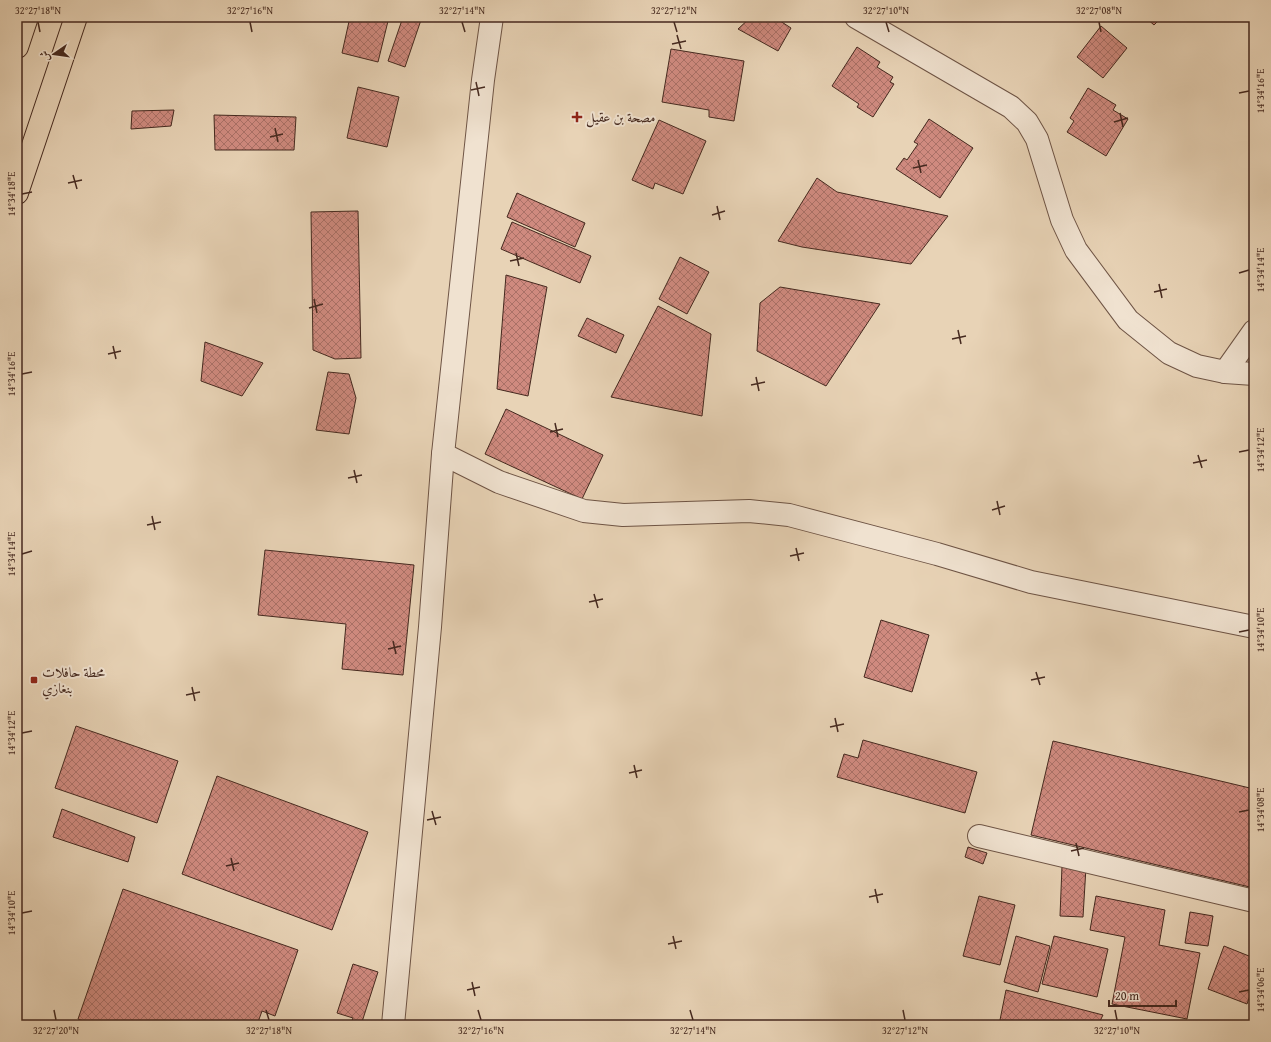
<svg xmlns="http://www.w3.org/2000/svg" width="1271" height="1042" viewBox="0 0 1271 1042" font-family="'Gentium Book Plus',Amiri,serif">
<defs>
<pattern id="building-cross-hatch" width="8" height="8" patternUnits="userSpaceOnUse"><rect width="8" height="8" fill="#cf8a7f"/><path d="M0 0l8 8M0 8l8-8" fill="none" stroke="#aa7167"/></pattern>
</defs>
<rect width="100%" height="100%" fill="#e8d3b6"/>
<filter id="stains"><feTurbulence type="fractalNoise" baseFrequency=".005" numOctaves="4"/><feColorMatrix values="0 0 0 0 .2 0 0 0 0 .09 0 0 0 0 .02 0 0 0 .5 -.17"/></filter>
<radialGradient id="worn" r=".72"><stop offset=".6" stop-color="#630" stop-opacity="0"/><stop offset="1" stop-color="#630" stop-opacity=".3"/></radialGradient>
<g fill="url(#building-cross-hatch)" stroke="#45291f">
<path d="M350 17H389L378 62 342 53Z"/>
<path d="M403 17H422L405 67 388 61Z"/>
<path d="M751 17H774L791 28 778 51 738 29Z"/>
<path d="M1145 17H1170L1165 22 1161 18 1154 25Z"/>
<path d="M1101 26 1127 48 1103 78 1077 57Z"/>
<path d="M857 47 880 62 877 67 893 77 890 82 894 84 873 117 857 107 859 104 832 86Z"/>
<path d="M671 49 744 61 734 121 709 117V110L662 102Z"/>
<path d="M358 87 399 97 387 147 347 138Z"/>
<path d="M1088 88 1116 105 1113 110 1128 119 1106 156 1067 132 1074 121 1070 118Z"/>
<path d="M174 110 171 126 131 129 132 111Z"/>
<path d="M214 115 296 117 294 150H215Z"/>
<path d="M929 119 973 148 940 198 896 169 904 158 907 160 918 144 914 142Z"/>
<path d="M659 120 706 141 683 194 655 183 653 189 632 180Z"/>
<path d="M817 178 837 192 948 216 911 264 802 247 778 241Z"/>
<path d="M517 193 585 223 575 247 507 217Z"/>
<path d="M358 211 361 358 335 359 313 350 311 212Z"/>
<path d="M512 222 591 256 580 283 501 249Z"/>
<path d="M680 257 709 272 687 314 659 299Z"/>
<path d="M506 275 547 287 528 396 497 389Z"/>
<path d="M780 287 880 304 826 386 757 351 760 303Z"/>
<path d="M658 306 711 334 702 416 611 397Z"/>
<path d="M587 318 624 335 616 353 578 336Z"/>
<path d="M205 342 263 363 242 396 201 381Z"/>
<path d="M328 372 349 374 356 398 349 434 316 430Z"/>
<path d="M506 409 603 455 582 499 485 454Z"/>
<path d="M265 550 414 565 403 675 342 669 346 624 258 615Z"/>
<path d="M881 620 929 635 912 692 864 677Z"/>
<path d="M76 726 178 761 157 823 55 788Z"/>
<path d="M863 740 977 772 965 813 837 777 844 754 858 758Z"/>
<path d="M1053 741 1254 789V888L1031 835Z"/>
<path d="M217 776 368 832 332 930 182 874Z"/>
<path d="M62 809 135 837 128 862 53 837Z"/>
<path d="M968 847 987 853 983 864 965 857Z"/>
<path d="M1062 866 1086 867 1083 917 1060 916Z"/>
<path d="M123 889 298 950 275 1016 262 1011 257 1025H94L78 1019Z"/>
<path d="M979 896 1015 905 1000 965 963 956Z"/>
<path d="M1096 896 1165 910 1159 945 1200 953 1187 1019 1112 1004 1125 937 1090 930Z"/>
<path d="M1190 912 1213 916 1208 946 1185 943Z"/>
<path d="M1016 936 1050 946 1038 992 1004 982Z"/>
<path d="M1054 936 1108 949 1097 997 1042 984Z"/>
<path d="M1224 946 1254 958V984L1247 1004 1208 989Z"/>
<path d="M353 964 378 972 361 1025H350L353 1018 337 1013Z"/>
<path d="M1006 990 1103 1015 1098 1025H999Z"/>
</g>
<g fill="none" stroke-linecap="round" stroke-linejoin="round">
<defs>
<g id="minor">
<path d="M856 17 1011 107 1027 122 1037 139 1062 220 1076 250 1128 320 1169 353 1197 366 1225 372 1254 374"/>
<path d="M1225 372 1254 331"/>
<path d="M443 454 499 482 584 511 623 515 749 511 789 515 937 554 1031 582 1254 627"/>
<path d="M979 836 1254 901"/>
<path d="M393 1025 430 627 443 454 483 80 492 17"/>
</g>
<g id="highway">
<path d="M17 47 27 17"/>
<path d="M17 193 76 17"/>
</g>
</defs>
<use href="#minor" stroke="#6e5445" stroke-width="24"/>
<use href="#highway" stroke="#45291f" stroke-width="24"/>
<use href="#minor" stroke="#f0e2d0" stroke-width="22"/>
<use href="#highway" stroke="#e8d3b6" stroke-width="22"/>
</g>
<path fill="none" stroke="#45291f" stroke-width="1.5" d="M38 22 40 32M250 22 252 32M462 22 465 32M674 22 677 32M886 22 889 32M1099 22 1101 32M677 35 681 49M672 44 686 41M476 82 479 96M471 90 485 87M1239 93 1249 91M1120 113 1123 127M1114 122 1128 118M275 128 278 142M270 137 283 134M918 160 921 173M913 168 927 165M73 175 77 189M68 183 82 180M22 194 32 192M717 206 720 220M712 215 725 211M516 253 519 266M510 261 524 258M1239 273 1249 270M1159 284 1162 298M1154 292 1167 289M314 299 317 313M309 308 323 304M958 330 961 344M952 339 966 336M113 346 116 359M108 354 121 351M22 374 32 372M756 377 759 391M751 385 765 382M555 423 558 437M550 432 563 429M1239 452 1249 450M1198 455 1202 468M1193 463 1207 460M354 470 357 483M348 478 362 475M997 501 1000 515M992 510 1005 506M152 516 155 530M147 525 161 522M796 548 799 561M22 554 32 551M790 556 804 553M594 594 598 608M589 602 603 599M1239 632 1249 630M393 641 396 654M388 649 401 646M1036 672 1040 685M1031 680 1045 677M192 687 195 701M186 695 200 692M835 718 838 732M830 727 844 724M22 733 32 731M634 765 637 778M629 773 642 770M432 811 436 825M1239 812 1249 810M427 820 441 817M1076 843 1079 856M1071 851 1084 848M231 858 234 871M226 866 239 863M875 889 878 903M869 897 883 894M22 913 32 911M673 936 676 949M668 944 682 941M472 982 475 996M467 990 480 987M1239 992 1249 990M54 1010 56 1020M266 1010 269 1020M478 1010 481 1020M690 1010 693 1020M903 1010 905 1020M1115 1010 1117 1020"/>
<g fill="#8f2418" stroke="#f0e2d0" stroke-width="1.5">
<path d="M575 111h4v4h4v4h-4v4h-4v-4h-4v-4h4z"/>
<rect x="30" y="676" width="8" height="8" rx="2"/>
</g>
<g text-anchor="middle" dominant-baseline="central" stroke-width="4" stroke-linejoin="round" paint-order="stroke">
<g font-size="14" fill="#45291f" stroke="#f0e2d0" text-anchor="start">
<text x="586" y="117">مصحة بن عقيل</text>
<text x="42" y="672">محطة حافلات<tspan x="42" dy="16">بنغازي</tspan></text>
</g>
</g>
<rect width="1271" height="1042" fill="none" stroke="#e8d3b6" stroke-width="44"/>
<g transform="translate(54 54) rotate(257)" stroke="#f0e2d0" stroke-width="3" paint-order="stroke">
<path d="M0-3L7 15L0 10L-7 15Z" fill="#45291f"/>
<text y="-6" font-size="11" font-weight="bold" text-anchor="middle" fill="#45291f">ش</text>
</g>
<path d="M1109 1000v6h67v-6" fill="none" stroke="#45291f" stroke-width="2"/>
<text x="1115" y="1000" font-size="12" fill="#45291f" stroke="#f0e2d0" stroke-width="3" paint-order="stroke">20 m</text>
<rect x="22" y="22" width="1227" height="998" fill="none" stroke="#45291f" stroke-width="1.5"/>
<g font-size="10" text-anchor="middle" fill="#45291f">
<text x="38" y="14">32°27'18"N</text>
<text x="250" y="14">32°27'16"N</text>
<text x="462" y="14">32°27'14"N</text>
<text x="674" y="14">32°27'12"N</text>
<text x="886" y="14">32°27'10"N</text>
<text x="1099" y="14">32°27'08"N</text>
<text transform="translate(1260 91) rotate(-90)" y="4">14°34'16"E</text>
<text transform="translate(11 194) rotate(-90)" y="4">14°34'18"E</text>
<text transform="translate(1260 270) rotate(-90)" y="4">14°34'14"E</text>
<text transform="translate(11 374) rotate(-90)" y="4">14°34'16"E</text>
<text transform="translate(1260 450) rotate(-90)" y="4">14°34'12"E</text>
<text transform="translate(11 554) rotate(-90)" y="4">14°34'14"E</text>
<text transform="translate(1260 630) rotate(-90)" y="4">14°34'10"E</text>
<text transform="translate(11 733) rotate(-90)" y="4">14°34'12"E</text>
<text transform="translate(1260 810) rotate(-90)" y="4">14°34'08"E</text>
<text transform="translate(11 913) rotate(-90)" y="4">14°34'10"E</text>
<text transform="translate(1260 990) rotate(-90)" y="4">14°34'06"E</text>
<text x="56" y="1034">32°27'20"N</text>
<text x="269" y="1034">32°27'18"N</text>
<text x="481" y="1034">32°27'16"N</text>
<text x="693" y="1034">32°27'14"N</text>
<text x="905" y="1034">32°27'12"N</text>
<text x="1117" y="1034">32°27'10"N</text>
</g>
<rect width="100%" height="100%" filter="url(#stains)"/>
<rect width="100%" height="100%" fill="url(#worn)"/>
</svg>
